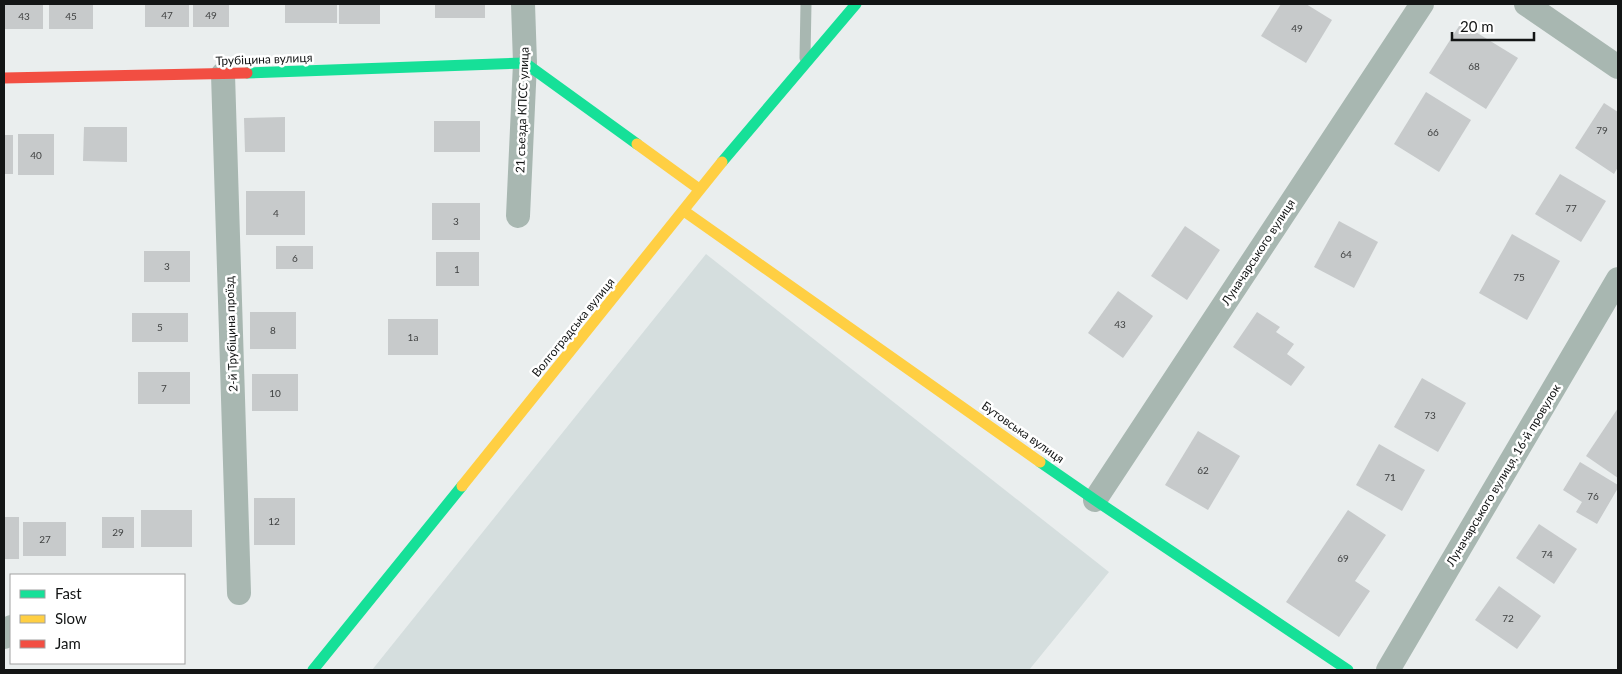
<svg xmlns="http://www.w3.org/2000/svg" width="1622" height="674" viewBox="0 0 1622 674" font-family="Lato,sans-serif">
<rect width="100%" height="100%" fill="#eaeeee"/>
<path fill="#d5dede" d="M706 254 1109 572 1029 670H372Z"/>
<g fill="#c7cacb">
<rect x="5" y="4" width="38" height="25"/>
<rect x="49" y="4" width="44" height="25"/>
<rect x="145" y="4" width="44" height="23"/>
<rect x="193" y="4" width="36" height="23"/>
<rect x="285" y="4" width="52" height="19"/>
<rect x="339" y="4" width="41" height="20"/>
<rect x="435" y="4" width="50" height="14"/>
<path d="M1281 4H1306L1332 20 1306 63 1261 36Z"/>
<path d="M1461 23 1518 58 1486 109 1429 73Z"/>
<path d="M1426 92 1471 120 1439 172 1394 144Z"/>
<path d="M1604 103 1618 112V167L1614 174 1575 148Z"/>
<path d="M285 117V152H245L244 118Z"/>
<rect x="434" y="121" width="46" height="31"/>
<path d="M84 127H127V162L83 161Z"/>
<rect x="18" y="134" width="36" height="41"/>
<rect x="4" y="135" width="9" height="39"/>
<path d="M1560 174 1606 201 1581 242 1535 214Z"/>
<rect x="246" y="191" width="59" height="44"/>
<rect x="432" y="203" width="48" height="37"/>
<path d="M1339 221 1378 242 1354 288 1314 267Z"/>
<path d="M1185 226 1220 250 1187 300 1151 276Z"/>
<path d="M1512 234 1560 261 1527 320 1479 293Z"/>
<rect x="276" y="246" width="37" height="23"/>
<rect x="144" y="251" width="46" height="31"/>
<rect x="436" y="252" width="43" height="34"/>
<path d="M1118 291 1153 316 1123 358 1088 333Z"/>
<rect x="250" y="312" width="46" height="37"/>
<path d="M1257 312 1280 327 1276 332 1294 344 1287 354 1305 367 1291 386 1233 347Z"/>
<rect x="132" y="313" width="56" height="29"/>
<rect x="388" y="319" width="50" height="36"/>
<rect x="138" y="372" width="52" height="32"/>
<rect x="252" y="374" width="46" height="37"/>
<path d="M1422 378 1466 403 1438 452 1394 427Z"/>
<path d="M1618 408V478L1586 456Z"/>
<path d="M1198 431 1240 456 1208 510 1165 485Z"/>
<path d="M1379 444 1425 470 1402 511 1356 485Z"/>
<path d="M1580 462 1618 485V488L1597 524 1576 512 1582 502 1563 490Z"/>
<rect x="254" y="498" width="41" height="47"/>
<rect x="141" y="510" width="51" height="37"/>
<path d="M1348 510 1386 535 1355 581 1370 591 1339 637 1286 602Z"/>
<rect x="4" y="517" width="15" height="42"/>
<rect x="102" y="517" width="32" height="31"/>
<rect x="23" y="522" width="43" height="34"/>
<path d="M1539 524 1577 549 1554 584 1516 558Z"/>
<path d="M1499 586 1541 616 1517 649 1475 620Z"/>
</g>
<g fill="none" stroke-linecap="round" stroke-linejoin="round">
<path stroke="#a8b7b1" stroke-width="11" d="M805 58 806 4"/>
<g stroke="#a8b7b1" stroke-width="24">
<path d="M1526 4 1618 67"/>
<path d="M223 74 239 593"/>
<path d="M518 216 525 63 523 4"/>
<path d="M1095 500 1422 4"/>
<path d="M4 637 11 627"/>
<path d="M1388 670 1618 279"/>
</g>
<g stroke="#16e098" stroke-width="11">
<path d="M247 73 525 63 637 144"/>
<path d="M722 162 856 4"/>
<path d="M1040 462 1095 500 1348 670"/>
<path d="M313 670 462 486"/>
</g>
<g stroke="#ffcf43" stroke-width="11">
<path d="M637 144 699 189"/>
<path d="M684 211 1040 462"/>
<path d="M462 486 722 162"/>
</g>
<path stroke="#f24e42" stroke-width="11" d="M4 78 247 73"/>
</g>
<g text-anchor="middle" dominant-baseline="central" stroke-width="5" stroke-linejoin="round" paint-order="stroke">
<g font-size="10" fill="#404242">
<text x="167" y="15">47</text>
<text x="211" y="15">49</text>
<text x="24" y="16">43</text>
<text x="71" y="16">45</text>
<text x="1297" y="28">49</text>
<text x="1474" y="66">68</text>
<text x="1602" y="130">79</text>
<text x="1433" y="132">66</text>
<text x="36" y="155">40</text>
<text x="1571" y="208">77</text>
<text x="276" y="213">4</text>
<text x="456" y="221">3</text>
<text x="1346" y="254">64</text>
<text x="295" y="258">6</text>
<text x="167" y="266">3</text>
<text x="457" y="269">1</text>
<text x="1519" y="277">75</text>
<text x="1120" y="324">43</text>
<text x="160" y="327">5</text>
<text x="273" y="330">8</text>
<text x="413" y="337">1а</text>
<text x="164" y="388">7</text>
<text x="275" y="393">10</text>
<text x="1430" y="415">73</text>
<text x="1203" y="470">62</text>
<text x="1390" y="477">71</text>
<text x="1593" y="496">76</text>
<text x="274" y="521">12</text>
<text x="118" y="532">29</text>
<text x="45" y="539">27</text>
<text x="1547" y="554">74</text>
<text x="1343" y="558">69</text>
<text x="1508" y="618">72</text>
</g>
<g font-size="12" fill="#131515" stroke="#fff">
<text transform="translate(264 59) rotate(-2)">Трубіцина вулиця</text>
<text transform="translate(522 110) rotate(-88)">21 съезда КПСС улица</text>
<text transform="translate(1258 252) rotate(-57)">Луначарського вулиця</text>
<text transform="translate(573 327) rotate(-51)">Волгоградська вулиця</text>
<text transform="translate(231 334) rotate(-92)">2-й Трубіцина проїзд</text>
<text transform="translate(1023 432) rotate(35)">Бутовська вулиця</text>
<text transform="translate(1503 475) rotate(-59)">Луначарського вулиця, 16-й провулок</text>
</g>
</g>
<rect width="1622" height="674" fill="none" stroke="#131515" stroke-width="10"/>
<rect x="10" y="574" width="175" height="90" fill="#ffffff" stroke="#a1a1a1"/>
<rect x="20" y="590" width="25" height="8" fill="#16e098" stroke="#a1a1a1"/>
<text x="55" y="599" font-size="15" fill="#131515">Fast</text>
<rect x="20" y="615" width="25" height="8" fill="#ffcf43" stroke="#a1a1a1"/>
<text x="55" y="624" font-size="15" fill="#131515">Slow</text>
<rect x="20" y="640" width="25" height="8" fill="#f24e42" stroke="#a1a1a1"/>
<text x="55" y="649" font-size="15" fill="#131515">Jam</text>
<path d="M1452 32v8h82v-8" fill="none" stroke="#131515" stroke-width="2.5"/>
<text x="1460" y="32" font-size="15" fill="#131515" stroke="#ffffff" stroke-width="4" paint-order="stroke">20 m</text>
</svg>
